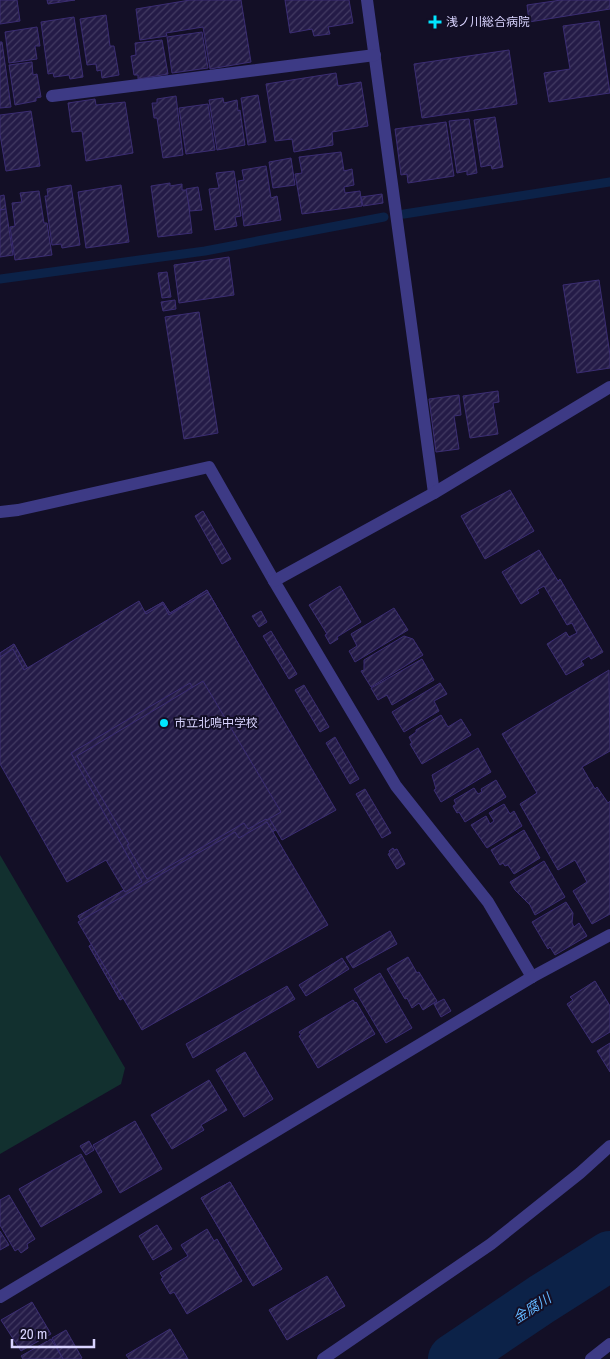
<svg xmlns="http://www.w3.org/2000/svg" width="610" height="1359" viewBox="0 0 610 1359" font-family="'Archivo Narrow','Noto Sans JP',sans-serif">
<defs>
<pattern id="building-hatch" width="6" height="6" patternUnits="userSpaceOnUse" patternTransform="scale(1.25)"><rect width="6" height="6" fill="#241b47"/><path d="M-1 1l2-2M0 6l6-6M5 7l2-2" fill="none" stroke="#433b63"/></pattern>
</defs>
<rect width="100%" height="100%" fill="#130f26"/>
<path fill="#12302f" d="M0 855 125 1068 121 1084 0 1154Z"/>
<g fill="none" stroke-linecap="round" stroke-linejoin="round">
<g stroke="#0c2248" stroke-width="9">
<path d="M404 214 610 182"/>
<path d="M0 279 205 251 384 217"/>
</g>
<path stroke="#0c2248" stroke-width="50" d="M453 1359 542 1299 610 1256"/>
</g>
<g fill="url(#building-hatch)" stroke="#3b2d73" fill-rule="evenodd">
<path d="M0 0H17L20 21 0 24Z"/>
<path d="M47 0H75L48 4Z"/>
<path d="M190 0H241L251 62 210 69 203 27 166 33 167 36 140 40 136 9Z"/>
<path d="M285 0H349L353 23 328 27 330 34 314 36 312 29 290 33Z"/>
<path d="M561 0H610V9L529 22 527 5Z"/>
<path d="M106 15 110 46H114L119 75 102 78 101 70 97 71 96 64 87 65 80 19Z"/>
<path d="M74 17 83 77 70 79 69 75 54 77 53 73 48 74 41 22Z"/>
<path d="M599 21 610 93 549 102 544 73 570 69 563 26Z"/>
<path d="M37 27 40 46H35L37 59 9 63 5 32Z"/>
<path d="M202 32 208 68 172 73 167 37Z"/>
<path d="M162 40 168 74 138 79V75H134L131 56 136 55 135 43Z"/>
<path d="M0 42H2L11 107 0 108Z"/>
<path d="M509 50 517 104 422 118 414 64Z"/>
<path d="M32 62 33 75 37 74 41 97 36 98V101L15 105 9 65Z"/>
<path d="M336 73 338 86 361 82 368 126 332 132 333 145 294 152 292 139 275 141 266 84Z"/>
<path d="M258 95 266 142 248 145 241 98Z"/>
<path d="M176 96 183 155 163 158 157 118H154L152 103H157V99Z"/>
<path d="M223 98 224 103 237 100 238 111 240 110 245 145 217 150 209 100Z"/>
<path d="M95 99 96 105 125 102 133 153 86 161 82 131 72 132 68 103Z"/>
<path d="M208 104 215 150 186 154 179 108Z"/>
<path d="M31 111 40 166 6 171 0 134V115Z"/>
<path d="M495 117 503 167 492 169 491 165 481 167 474 120Z"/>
<path d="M469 119 477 173 467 175V171L457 173 449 121Z"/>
<path d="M446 122 454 176 408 183 407 174 401 175 395 129Z"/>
<path d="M341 152 344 171 352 169 354 185 344 187 345 193 360 191 362 206 302 214 295 174 302 173 299 157Z"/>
<path d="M291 158 295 185 273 188 269 162Z"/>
<path d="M266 166 271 198 277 196 281 220 244 226 238 181 244 180 242 170Z"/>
<path d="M234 171 241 216 235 217 237 226 215 230 209 189 219 188 216 173Z"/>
<path d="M170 183V186L182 184V190H187L192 233 158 237 151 186Z"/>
<path d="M71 185 80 245 62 248 61 244 52 245 45 196H48L47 189Z"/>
<path d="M121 185 129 242 86 248 78 192Z"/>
<path d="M198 187 202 210 190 211 186 189Z"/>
<path d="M39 191 44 223H47L52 255 15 260 10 227 15 226 12 203 22 202 20 193Z"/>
<path d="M382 194 383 203 363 206 361 197Z"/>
<path d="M4 195 6 209 0 210V196Z"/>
<path d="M6 209 13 255 0 257V210Z"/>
<path d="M229 257 234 295 179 303 174 265Z"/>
<path d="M167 272 171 297 162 298 158 273Z"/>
<path d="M599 280 610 355V368L577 373 563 285Z"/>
<path d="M175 300 176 309 163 311 161 302Z"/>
<path d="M199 312 218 433 184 439 165 317Z"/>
<path d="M498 391 499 402 493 403 498 434 470 438 463 396Z"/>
<path d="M459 395 461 415 454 416 459 449 436 452 429 399Z"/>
<path d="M510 490 534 531 485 559 461 516Z"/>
<path d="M203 511 231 559 222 564 195 516Z"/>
<path d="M539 550 558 581 560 579 603 652 591 659 589 656 581 661 584 665 566 675 547 644 566 632 569 637 577 633 572 623 567 625 544 586 537 590 539 593 521 604 502 572Z"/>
<path d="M340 586 361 622 337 637 338 639 330 644 325 635 327 634 309 605Z"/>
<path d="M207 590 328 800 272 832 324 921 143 1025 126 996 120 1000 89 946 94 943 78 916 136 883 116 849 81 869 0 729V653L14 644 32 676 163 602 170 613ZM203 681 281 812 267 820 266 819 248 829 244 823 147 879 127 845 129 844 77 756Z"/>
<path d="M207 590 328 800 272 832 324 921 143 1025 126 996 120 1000 89 946 94 943 78 916 136 883 116 849 81 869 0 729V653L14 644 32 676 163 602 170 613Z"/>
<path d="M208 592 336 810 282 840 190 683 71 753 142 882 125 892 106 860 67 882 0 764V657L13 649 24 670 139 601 146 614 163 604 169 615Z"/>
<path d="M394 608 408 630 355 662 349 651 357 646 351 634Z"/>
<path d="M261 611 267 622 259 627 252 616Z"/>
<path d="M271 631 297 674 289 679 263 636Z"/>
<path d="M404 636 413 639 423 655 371 687 361 671 364 670V660Z"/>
<path d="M422 659 434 680 392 705 387 695 378 700 371 688Z"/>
<path d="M609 670 610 751 582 767 595 789 597 787 608 803 610 801V914L592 924 573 891 587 882 575 860 558 870 520 804 537 793 502 734Z"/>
<path d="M203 681 281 812 267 820 266 819 248 829 244 823 147 879 127 845 129 844 77 756Z"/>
<path d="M440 683 447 694 434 701 439 711 404 732 392 712Z"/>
<path d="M304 685 329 727 320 732 295 690Z"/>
<path d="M441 715 448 727 461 719 471 735 422 764 410 744 412 743 409 737 416 732V730Z"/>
<path d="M335 737 359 779 350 784 326 743Z"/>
<path d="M478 748 491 772 441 802 434 790 436 789 432 775Z"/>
<path d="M496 780 506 797 465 822 459 812 457 813 453 806 456 804 454 800 474 788 478 794 482 792 481 789Z"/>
<path d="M365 789 391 833 382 838 356 794Z"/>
<path d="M504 804 510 814 514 811 522 826 487 848 471 825 486 816 490 824 494 821 489 813Z"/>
<path d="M267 822 328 925 142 1030 78 922 235 832 239 838Z"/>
<path d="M524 830 540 858 514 874 508 865 505 866 503 863 500 865 491 850Z"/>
<path d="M393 848 394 850 397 849 405 864 397 869 388 854 390 853 389 851Z"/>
<path d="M544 861 565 897 535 915 530 905 515 890 510 882Z"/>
<path d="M566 902 573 913 572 923 574 927 579 923 587 936 555 955 550 947 548 949 532 922Z"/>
<path d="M390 931 397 944 353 968 346 957Z"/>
<path d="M408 957 417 973 419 972 437 1001 423 1010 419 1003 412 1008 407 998 405 999 387 969Z"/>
<path d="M342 958 349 969 306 996 299 985Z"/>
<path d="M380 973 412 1028 386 1043 354 989Z"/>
<path d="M595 981 610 1006V1032L592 1043 567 1004 573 1000 570 997Z"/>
<path d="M287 986 295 999 193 1058 186 1044Z"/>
<path d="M444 999 451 1011 441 1017 434 1004Z"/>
<path d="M353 1000 355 1003 356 1002 375 1034 318 1068 299 1036 301 1035 299 1032Z"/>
<path d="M610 1043V1072L597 1051Z"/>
<path d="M245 1052 273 1099 244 1117 216 1070Z"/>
<path d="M209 1080 227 1110 201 1125 204 1130 172 1149 151 1115Z"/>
<path d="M135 1121 162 1169 120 1193 93 1145Z"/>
<path d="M89 1141 94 1150 86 1155 80 1146Z"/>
<path d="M81 1154 102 1192 41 1227 19 1189Z"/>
<path d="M230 1182 282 1269 253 1286 201 1198Z"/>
<path d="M230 1182 282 1269 253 1286 201 1198Z"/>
<path d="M9 1195 35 1239 27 1244 28 1248 21 1253 18 1249 15 1251 0 1225V1200Z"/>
<path d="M157 1225 172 1249 153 1260 139 1236Z"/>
<path d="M207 1229 214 1241 217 1239 242 1281 187 1314 174 1292 170 1294 161 1279 163 1278 160 1273 188 1256 181 1245Z"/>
<path d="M0 1231 9 1245 0 1250Z"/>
<path d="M327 1276 345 1306 287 1340 269 1310Z"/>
<path d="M32 1302 51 1334 21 1351 1 1320Z"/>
<path d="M170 1329 188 1359H129L126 1355Z"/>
<path d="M66 1330 82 1358 80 1359H63L52 1338Z"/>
<path d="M51 1339 63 1359H23L21 1356Z"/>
</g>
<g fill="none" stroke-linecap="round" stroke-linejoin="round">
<g stroke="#3d3a85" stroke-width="12">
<path d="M367 0 434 493"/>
<path d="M52 96 375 55"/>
<path d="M0 512 18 510 209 467 274 581 396 786 488 902 532 977"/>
<path d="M274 581 434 493 610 387"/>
<path d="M0 1297 532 977 610 935"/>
<path d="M323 1359 491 1244 580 1173 610 1146"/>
<path d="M591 1359 610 1344"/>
</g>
</g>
<g fill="#00e5ff" stroke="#130f26" stroke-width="2">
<path d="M432.5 14.5h5v5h5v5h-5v5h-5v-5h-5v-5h5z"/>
<circle cx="164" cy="723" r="5"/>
</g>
<g text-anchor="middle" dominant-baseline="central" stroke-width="4" stroke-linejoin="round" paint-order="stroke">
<g font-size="12" fill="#d9d4ff" stroke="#130f26" text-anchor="start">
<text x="446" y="22">浅ノ川総合病院</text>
<text x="174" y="723">市立北鳴中学校</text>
</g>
<g font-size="14" font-style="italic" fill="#62b6ff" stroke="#130f26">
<text transform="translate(532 1308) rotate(-33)">金腐川</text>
</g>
</g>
<path d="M12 1339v8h82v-8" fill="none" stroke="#d9d4ff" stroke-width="2.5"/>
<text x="20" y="1339" font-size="15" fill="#d9d4ff" stroke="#130f26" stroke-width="4" paint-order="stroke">20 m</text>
</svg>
